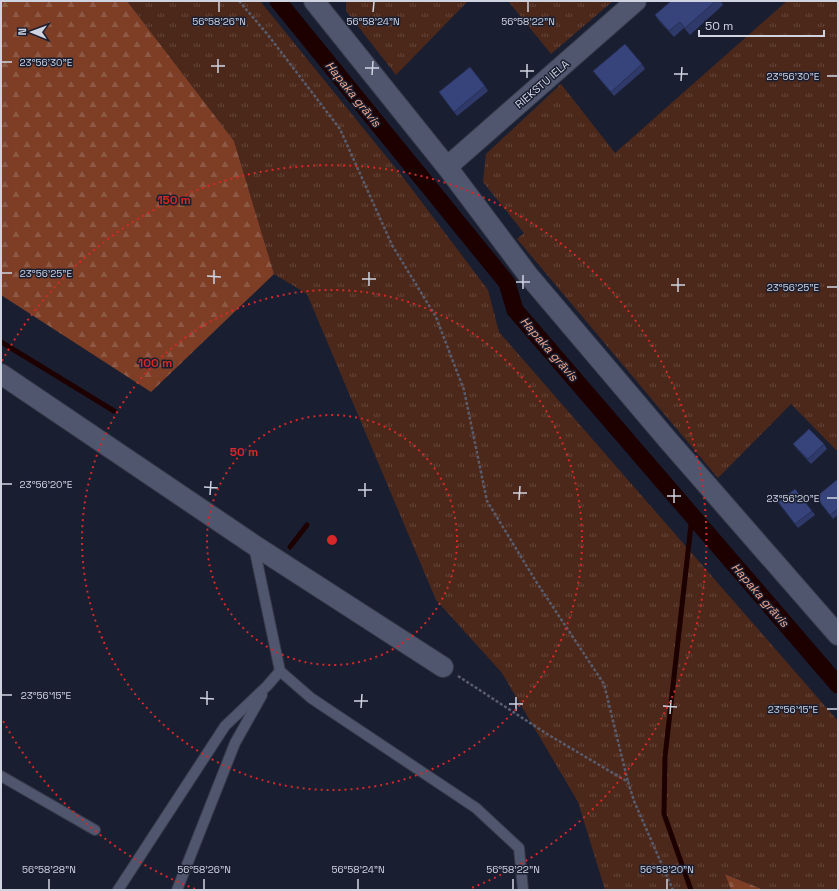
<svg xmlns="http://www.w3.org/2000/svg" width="839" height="891" viewBox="0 0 839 891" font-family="'Space Grotesk',sans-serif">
<defs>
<pattern id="grass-tufts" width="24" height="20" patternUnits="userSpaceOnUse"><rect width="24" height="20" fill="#4c281a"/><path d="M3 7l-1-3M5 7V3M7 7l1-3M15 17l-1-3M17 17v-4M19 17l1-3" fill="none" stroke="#65463b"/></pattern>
<pattern id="forest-firs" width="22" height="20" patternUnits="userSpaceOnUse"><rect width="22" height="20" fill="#7d3e25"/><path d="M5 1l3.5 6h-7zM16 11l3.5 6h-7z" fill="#8e5944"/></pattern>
</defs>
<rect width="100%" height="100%" fill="#191e31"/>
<g fill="url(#grass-tufts)">
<path d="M127 1H260L402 176 488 290 499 332 838 721V890H764L726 874 731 890H605L578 802 502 673 436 600 307 294 274 274 234 141Z"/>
<path d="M346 1H468L396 75 346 11Z"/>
<path d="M508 1H613L551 54Z"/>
<path d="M787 1H838V452L791 404 718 478 517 239 524 233 483 182 486 154 561 84 615 153Z"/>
</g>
<g fill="url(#forest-firs)">
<path d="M1 1H127L234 141 274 274 151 392 1 295Z"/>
<path d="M725 874 764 890H731Z"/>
</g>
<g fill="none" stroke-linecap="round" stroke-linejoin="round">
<g stroke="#1d0000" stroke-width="5">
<path d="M1 342 114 411"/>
<path d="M290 547 307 525"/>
<path d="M691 890 664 814 665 757 692 516"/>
</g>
<path stroke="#1d0000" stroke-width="17" d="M278 1 507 283 515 310 838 685"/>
<defs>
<g id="service">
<path d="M254 547 280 671 311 698 476 808 519 848 523 890"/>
<path d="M1 776 95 830"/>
<path d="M118 890 225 726 267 686 280 671"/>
<path d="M177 890 235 743 262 695"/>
</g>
<g id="minor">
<path d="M314 1 447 167 528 275 667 439 838 635"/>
<path d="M447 167 636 1"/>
<path d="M1 374 254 545 443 667"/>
</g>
</defs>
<use href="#service" stroke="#363949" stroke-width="12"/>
<use href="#minor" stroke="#363949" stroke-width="22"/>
<g stroke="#585c6d" stroke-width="2.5" stroke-dasharray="3 2" stroke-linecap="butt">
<path d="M239 1 268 35 340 129 392 245 436 317 464 390 487 501 537 583 604 684 628 782"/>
<path d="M458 676 547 734 628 782 634 801 673 890"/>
</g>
<use href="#service" stroke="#50566d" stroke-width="10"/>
<use href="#minor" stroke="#50566d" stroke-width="20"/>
</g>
<g fill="#2f3a6a">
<path d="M671 1H721L723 5 690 35 684 28 674 37 659 21 655 15Z"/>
<path d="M642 64 645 69 614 96 593 71Z"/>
<path d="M485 86 488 91 457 116 439 92Z"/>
<path d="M793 444H824L827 449 811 464 796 448Z"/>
<path d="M838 479V515L833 519 816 497Z"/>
<path d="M781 506 812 511 815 515 798 528Z"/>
</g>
<g fill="#37437b" stroke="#262f56">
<path d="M671 1H716L685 28 680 22 669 31 655 15Z"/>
<path d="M625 44 642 64 611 92 593 71Z"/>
<path d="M470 67 485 86 454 112 439 92Z"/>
<path d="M809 429 824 444 808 459 793 444Z"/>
<path d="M838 479V509L830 515 816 497Z"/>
<path d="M795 489 812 511 795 524 778 502Z"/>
</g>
<path fill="none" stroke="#d0d4e1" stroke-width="1.5" d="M219 12V2M373 12 374 2M528 12V2M2 62H12M211 66H225M365 68H379M520 71H534M218 73V59M674 74H688M372 75 373 61M827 76H837M527 78V64M681 81 682 67M2 273H12M207 276 221 277M362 279H376M516 282H530M214 284V270M671 285H685M369 286V272M827 287H837M523 289V275M678 292V278M2 484H12M204 487 218 488M358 490H372M513 493H527M210 495 211 481M667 496H681M365 497V483M827 498H837M519 500 520 486M674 503V489M2 695H12M200 698 214 699M354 701H368M509 704H523M207 705V691M663 706 677 707M361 708 362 694M827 709H837M516 711V697M670 714 671 700M49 889V879M204 889V879M358 889V879M513 889V879M667 889V879"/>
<g fill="none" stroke="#d62828" stroke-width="2" stroke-dasharray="2 4">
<circle cx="332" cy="540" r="125"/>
<circle cx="332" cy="540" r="250"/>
<path d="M195 889A375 375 0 0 1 2 719M2 361A375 375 0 1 1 469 889"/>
</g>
<g text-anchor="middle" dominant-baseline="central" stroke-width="3" stroke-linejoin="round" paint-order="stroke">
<g font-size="11" fill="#d0d4e1" stroke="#191e31">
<text transform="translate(542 84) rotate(-41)">RIEKSTU IELA</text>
</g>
<g font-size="12" font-style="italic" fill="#f5a88b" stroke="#191e31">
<text transform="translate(353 94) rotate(51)">Hapaka grāvis</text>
<text transform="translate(549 349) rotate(49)">Hapaka grāvis</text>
<text transform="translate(760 595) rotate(49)">Hapaka grāvis</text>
</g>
</g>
<g font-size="10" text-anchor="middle" fill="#d0d4e1" stroke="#191e31" stroke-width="3" stroke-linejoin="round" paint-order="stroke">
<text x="219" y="25">56°58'26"N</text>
<text x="373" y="25">56°58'24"N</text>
<text x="528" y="25">56°58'22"N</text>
<text x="46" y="66">23°56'30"E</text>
<text x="793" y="80">23°56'30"E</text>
<text x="46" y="277">23°56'25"E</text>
<text x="793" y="291">23°56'25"E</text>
<text x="46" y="488">23°56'20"E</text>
<text x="793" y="502">23°56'20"E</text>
<text x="46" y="699">23°56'15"E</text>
<text x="793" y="713">23°56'15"E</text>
<text x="49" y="873">56°58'28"N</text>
<text x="204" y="873">56°58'26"N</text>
<text x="358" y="873">56°58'24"N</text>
<text x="513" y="873">56°58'22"N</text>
<text x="667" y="873">56°58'20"N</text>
</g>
<circle cx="332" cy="540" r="6" fill="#d62828" stroke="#191e31" stroke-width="2"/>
<g font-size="12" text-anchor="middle" font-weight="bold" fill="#d62828" stroke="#191e31" stroke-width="3" stroke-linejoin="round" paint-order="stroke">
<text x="174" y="204">150 m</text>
<text x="155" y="367">100 m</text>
<text x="244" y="456">50 m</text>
</g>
<rect width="839" height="891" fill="none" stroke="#d0d4e1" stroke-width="4"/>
<g transform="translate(32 32) rotate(271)" stroke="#191e31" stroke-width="3" paint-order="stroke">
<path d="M0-3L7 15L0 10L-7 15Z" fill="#d0d4e1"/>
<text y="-6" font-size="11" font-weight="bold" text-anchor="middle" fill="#d0d4e1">N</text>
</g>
<path d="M699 30v6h125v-6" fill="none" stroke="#d0d4e1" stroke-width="2"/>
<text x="705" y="30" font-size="12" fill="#d0d4e1" stroke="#191e31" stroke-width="3" paint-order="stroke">50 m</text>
</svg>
